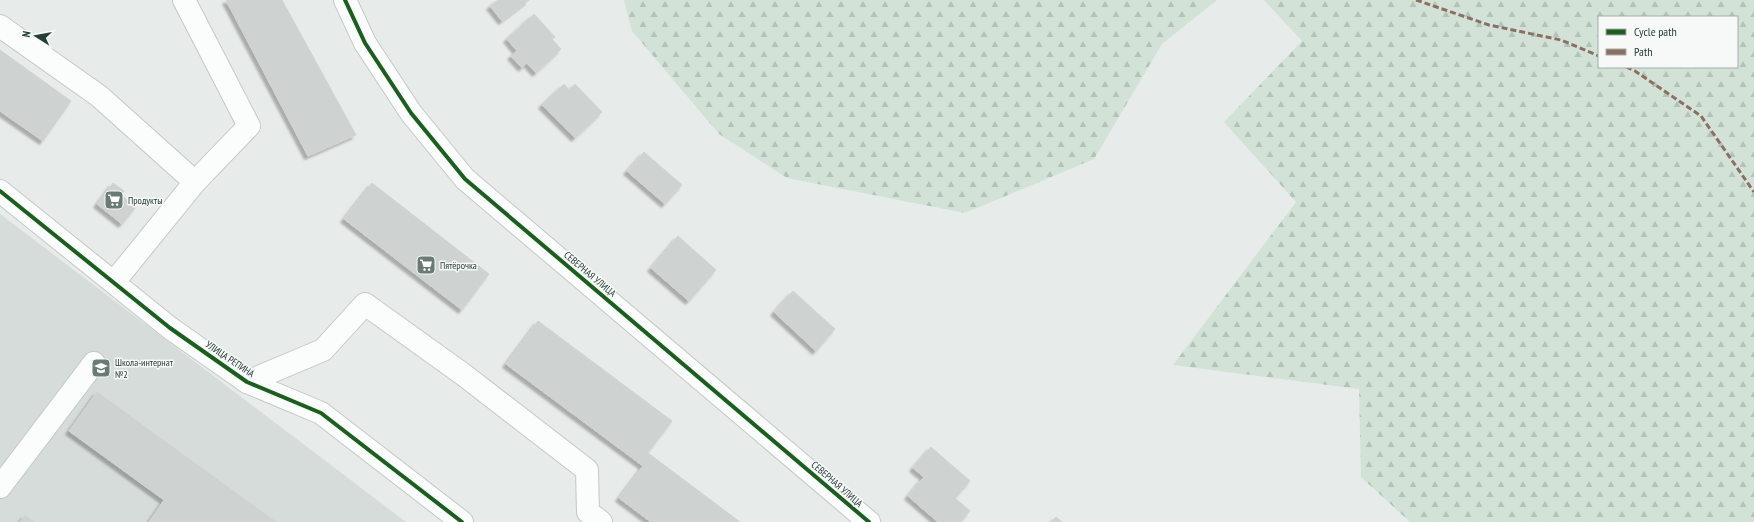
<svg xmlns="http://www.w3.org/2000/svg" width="1754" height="522" viewBox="0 0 1754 522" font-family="'PT Sans Narrow',sans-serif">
<defs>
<pattern id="forest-firs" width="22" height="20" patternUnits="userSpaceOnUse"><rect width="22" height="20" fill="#d2e2d7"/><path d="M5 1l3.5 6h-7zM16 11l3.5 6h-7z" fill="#b4c3b9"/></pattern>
<filter id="shadow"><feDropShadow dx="-3.5" dy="3.5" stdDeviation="1" flood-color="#0004"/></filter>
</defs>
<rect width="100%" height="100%" fill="#e7ebe9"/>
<path fill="#d6dcd9" d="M0 214 406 522H0Z"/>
<g fill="url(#forest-firs)" fill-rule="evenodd">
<path d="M624 0H1217L1162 44 1094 159 965 213 787 178 719 134 632 31Z"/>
<path d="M1264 0H1754V522H1410L1361 477 1359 389 1173 365 1296 202 1224 122 1302 41ZM1599 17H1737V67H1599Z"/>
</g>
<g fill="#ced2d0" stroke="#d0d4d2" filter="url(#shadow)">
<path d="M226 0H282L356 135 308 156Z"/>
<path d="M498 0H529L502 21 490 6Z"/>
<path d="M534 14 555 37 552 39 561 49 536 73 527 63 522 68 511 56 517 51 507 39Z"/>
<path d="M0 50 71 101 43 141 0 111Z"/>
<path d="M564 84 569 90 575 84 602 112 575 138 542 105Z"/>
<path d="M644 152 682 185 665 204 627 171Z"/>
<path d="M113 183 124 191 121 195 136 207 122 224 97 204Z"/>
<path d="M372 183 489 274 462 310 344 219Z"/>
<path d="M678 236 716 270 689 301 651 268Z"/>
<path d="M793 291 835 329 816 351 774 312Z"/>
<path d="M538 321 672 421 648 453 740 522H651L619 498 643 466 506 364Z"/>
<path d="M97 392 276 522H149L164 500 69 431Z"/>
<path d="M931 447 970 481 955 498 970 511 960 522H938L908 496 924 477 913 468Z"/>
<path d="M25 515 34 522H20Z"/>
<path d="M1056 517 1062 522H1051Z"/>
</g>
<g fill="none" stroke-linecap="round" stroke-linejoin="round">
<defs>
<g id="minor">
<path d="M184 0 249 126 195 182"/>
<path d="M345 0 365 43 411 113 465 179 869 522"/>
<path d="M0 26 99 96 195 182 114 282"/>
<path d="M0 191 170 328 247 382 321 413 462 522"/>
<path d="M247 382 323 350 365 304 464 375 587 470 588 512 601 522"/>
<path d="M0 487 94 363"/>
</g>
</defs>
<use href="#minor" stroke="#c4c8c6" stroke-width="24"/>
<use href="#minor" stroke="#fbfcfc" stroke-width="22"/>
<g stroke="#8d6e63" stroke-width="3" stroke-dasharray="6 3" stroke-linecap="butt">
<path d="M1416 0 1489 25 1561 40 1599 56"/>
<path d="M1626 67 1635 71 1701 116 1754 192"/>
</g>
<defs>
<g id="cycleway">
<path d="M345 0 365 43 411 113 465 179 869 522"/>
<path d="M0 191 170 328 247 382 321 413 462 522"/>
</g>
</defs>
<use href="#cycleway" stroke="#f6f9f7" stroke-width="6"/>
<use href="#cycleway" stroke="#1b5e20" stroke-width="4"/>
</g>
<defs>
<symbol id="supermarket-square" viewBox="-11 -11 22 22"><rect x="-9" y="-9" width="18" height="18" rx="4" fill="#6a7a75" stroke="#f6f9f7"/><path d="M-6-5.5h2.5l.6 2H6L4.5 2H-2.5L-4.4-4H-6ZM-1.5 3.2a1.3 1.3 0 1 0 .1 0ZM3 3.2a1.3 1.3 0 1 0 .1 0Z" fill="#fff"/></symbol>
<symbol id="school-square" viewBox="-11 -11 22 22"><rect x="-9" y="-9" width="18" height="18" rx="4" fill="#6a7a75" stroke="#f6f9f7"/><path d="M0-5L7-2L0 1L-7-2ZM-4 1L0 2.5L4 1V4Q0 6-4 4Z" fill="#fff"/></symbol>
</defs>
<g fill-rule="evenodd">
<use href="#supermarket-square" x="103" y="189" width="22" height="22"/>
<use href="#supermarket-square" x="415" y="254" width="22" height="22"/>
<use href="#school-square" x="90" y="357" width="22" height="22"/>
</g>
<g text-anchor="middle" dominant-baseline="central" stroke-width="3" stroke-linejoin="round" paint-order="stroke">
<g font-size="10" fill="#263d36" stroke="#f6f9f7" text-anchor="start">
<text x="128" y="200">Продукты</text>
<text x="440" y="265">Пятёрочка</text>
<text x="115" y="362">Школа-интернат<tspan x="115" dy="12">№2</tspan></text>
</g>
<g font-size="10" fill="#263d36" stroke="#f6f9f7">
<text transform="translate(590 274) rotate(40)">СЕВЕРНАЯ УЛИЦА</text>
<text transform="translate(230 359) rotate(34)">УЛИЦА РЕПИНА</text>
<text transform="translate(837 484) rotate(41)">СЕВЕРНАЯ УЛИЦА</text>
</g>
</g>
<rect x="1598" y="16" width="140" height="52" fill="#f6f9f7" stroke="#a3aeaa"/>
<rect x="1606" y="29" width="20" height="6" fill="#1b5e20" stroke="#a3aeaa"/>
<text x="1634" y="36" font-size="12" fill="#263d36">Cycle path</text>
<rect x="1606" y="49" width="20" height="6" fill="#8d6e63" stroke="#a3aeaa"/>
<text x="1634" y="56" font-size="12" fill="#263d36">Path</text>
<g transform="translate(36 36) rotate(281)" stroke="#f6f9f7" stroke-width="3" paint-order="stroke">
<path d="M0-3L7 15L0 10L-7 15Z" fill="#263d36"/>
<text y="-6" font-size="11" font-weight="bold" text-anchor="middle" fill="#263d36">N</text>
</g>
</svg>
